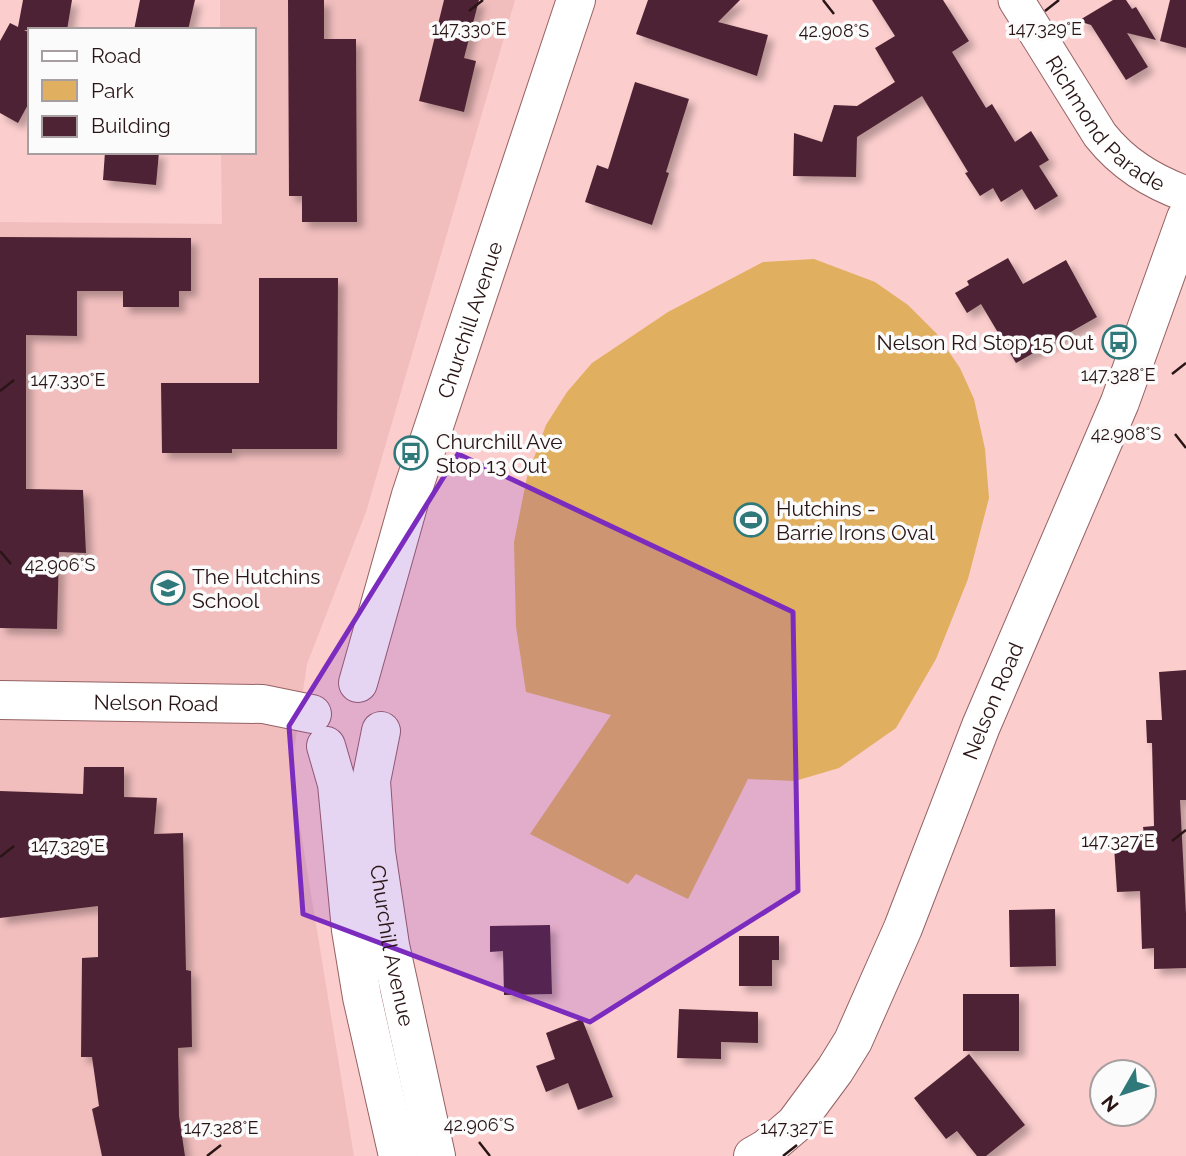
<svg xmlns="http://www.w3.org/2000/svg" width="1186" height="1156" viewBox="0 0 1186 1156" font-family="Raleway,sans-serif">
<defs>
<filter id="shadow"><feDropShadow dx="6" dy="6" stdDeviation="3.5" flood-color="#0004"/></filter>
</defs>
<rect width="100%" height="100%" fill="#fccdcd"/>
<path fill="#f1bdbd" d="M220 0H515L366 512 307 664 291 772 354 1156H0V222L222 224 221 152H254V30H220Z"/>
<path fill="#e1af60" d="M814 259 875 282 908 305 936 333 960 368 974 399 985 449 989 498 968 579 936 659 896 728 839 768 795 781 748 779 688 899 636 874 628 884 530 834 611 715 526 692 516 627 514 542 527 477 546 425 567 392 592 363 668 312 763 262Z"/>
<g fill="#4e2434" filter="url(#shadow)">
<path d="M23 0H72L67 30H24L30 33V101L18 123 0 113V41L10 23 18 27Z"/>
<path d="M140 0H195L188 30H134Z"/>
<path d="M288 0H324V39H356L357 222H302V196H289Z"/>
<path d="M444 0H479L464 58 476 61 464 112 419 101Z"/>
<path d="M648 0H740L718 22 768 35 757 76 636 34Z"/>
<path d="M872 0H943L969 41 952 52 986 108 992 104 1015 142 1031 131 1049 160 1039 166 1058 196 1035 210 1022 189 1001 202 993 188 980 196 965 173 968 172 922 96 857 137 856 177 793 176 794 133 822 142 834 105 857 106 895 82 875 48 895 36Z"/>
<path d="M1113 0H1126L1132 9 1136 7 1156 40 1127 33 1148 67 1126 80 1091 25 1078 21Z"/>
<path d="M1170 0H1186V48L1160 41Z"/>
<path d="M635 82 689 99 666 172 669 173 652 225 585 202 597 165 608 169Z"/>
<path d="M105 152H159L156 185 103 180Z"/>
<path d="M0 237 191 238V291H179V307H123V291H77V336L26 335V489L83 490 86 553 59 552 57 629 0 628Z"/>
<path d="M1008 258 1023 284 1066 260 1097 317 1016 363 981 304 967 313 955 293 969 285 967 281Z"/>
<path d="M259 278H338L337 449H232V453H162L161 383H259Z"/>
<path d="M1186 670V800H1180L1186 914V968L1154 969V948L1142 949 1140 891 1117 892 1114 846 1134 845 1133 834H1144L1143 827 1154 826 1152 743H1147L1146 720H1162L1159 672Z"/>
<path d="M84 767H124V797L157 798 154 834 183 833 186 970 191 971 192 1047 178 1048 179 1116 185 1156H102L92 1109 99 1106 92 1057H81L82 958 98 957V906L0 918V791L83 794Z"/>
<path d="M1055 909 1056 966 1010 967 1009 910Z"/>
<path d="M550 925 552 994 504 995 503 951 490 952V926Z"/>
<path d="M739 936H779V960H772V986H739Z"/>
<rect x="963" y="994" width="56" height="57"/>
<path d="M679 1009 758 1012V1043L721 1042V1059L677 1058Z"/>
<path d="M582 1019 613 1097 578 1110 568 1083 546 1092 536 1066 555 1059 546 1033Z"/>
<path d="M969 1054 1025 1125 986 1156H977L957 1131 946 1139 914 1098Z"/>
</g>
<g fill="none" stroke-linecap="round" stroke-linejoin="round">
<defs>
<g id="street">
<path id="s1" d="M1016 0 1100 135C1123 164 1151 181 1186 194"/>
</g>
<g id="secondary">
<path id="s2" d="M358 683 411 495 576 0"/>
<path id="s3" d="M0 700 263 704 312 714"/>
<path id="s4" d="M381 731 371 781 376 852 390 945 436 1156"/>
<path d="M326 746 337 784 351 930 362 997 398 1156"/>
<path id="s5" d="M753 1156 767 1148 795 1124 835 1070 853 1041 903 928 981 726 1120 402 1186 218"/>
</g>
</defs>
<use href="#street" stroke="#956264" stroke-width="37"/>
<use href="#secondary" stroke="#956264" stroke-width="40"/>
<use href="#street" stroke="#fff" stroke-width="35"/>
<use href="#secondary" stroke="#fff" stroke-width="38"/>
</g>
<path fill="#7b2cbf" fill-opacity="0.2" stroke="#7b2cbf" stroke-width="5" stroke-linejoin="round" d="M458 454 793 612 798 891 590 1022 303 914 289 726Z"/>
<path fill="none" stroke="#2a1516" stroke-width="2.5" d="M823 0 834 14M469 11 483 0M1045 11 1059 0M1172 374 1186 363M0 391 14 380M1175 434 1186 448M0 551 11 564M1172 841 1186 830M0 857 14 846M479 1142 490 1156M207 1156 221 1145M783 1156 797 1145"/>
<defs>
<symbol id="bus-ring" viewBox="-11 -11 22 22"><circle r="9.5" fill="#fbfbfb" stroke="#30797b" stroke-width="1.5"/><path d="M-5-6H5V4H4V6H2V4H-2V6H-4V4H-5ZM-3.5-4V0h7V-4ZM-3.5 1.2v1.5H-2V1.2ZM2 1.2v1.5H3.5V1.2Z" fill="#30797b"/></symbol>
<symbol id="stadium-ring" viewBox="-11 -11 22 22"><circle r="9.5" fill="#fbfbfb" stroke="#30797b" stroke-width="1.5"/><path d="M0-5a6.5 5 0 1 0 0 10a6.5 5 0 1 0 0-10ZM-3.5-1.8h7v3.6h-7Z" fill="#30797b"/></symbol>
<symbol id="school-ring" viewBox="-11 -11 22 22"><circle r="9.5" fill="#fbfbfb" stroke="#30797b" stroke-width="1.5"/><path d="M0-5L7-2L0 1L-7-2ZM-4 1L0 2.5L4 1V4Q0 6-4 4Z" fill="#30797b"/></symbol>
</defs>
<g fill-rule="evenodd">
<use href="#bus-ring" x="1100" y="323" width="38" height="38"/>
<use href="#bus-ring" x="392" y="434" width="38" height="38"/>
<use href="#stadium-ring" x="732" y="501" width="38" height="38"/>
<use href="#school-ring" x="149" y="569" width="38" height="38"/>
</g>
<g text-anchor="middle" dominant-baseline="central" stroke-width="7" stroke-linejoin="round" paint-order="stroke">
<g font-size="21" fill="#2a1516" stroke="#fbfbfb">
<text stroke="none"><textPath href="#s1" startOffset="154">Richmond Parade</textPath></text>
<text stroke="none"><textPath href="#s2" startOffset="380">Churchill Avenue</textPath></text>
<text stroke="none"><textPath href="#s3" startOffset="156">Nelson Road</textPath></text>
<text stroke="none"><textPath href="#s5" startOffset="522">Nelson Road</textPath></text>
<text stroke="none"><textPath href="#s4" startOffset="217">Churchill Avenue</textPath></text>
</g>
<g font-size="21" fill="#2a1516" stroke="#fbfbfb" text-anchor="start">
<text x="1094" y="342" text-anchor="end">Nelson Rd Stop 15 Out</text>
<text x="436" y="441">Churchill Ave<tspan x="436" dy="24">Stop 13 Out</tspan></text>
<text x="776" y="508">Hutchins -<tspan x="776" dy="24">Barrie Irons Oval</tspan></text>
<text x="192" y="576">The Hutchins<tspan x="192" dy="24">School</tspan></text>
</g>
</g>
<g font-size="18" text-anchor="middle" fill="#2a1516" stroke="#fbfbfb" stroke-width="7" stroke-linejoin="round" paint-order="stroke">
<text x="469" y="35">147.330°E</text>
<text x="1045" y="35">147.329°E</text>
<text x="834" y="37">42.908°S</text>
<text x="1118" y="381">147.328°E</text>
<text x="68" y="386">147.330°E</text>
<text x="1126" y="440">42.908°S</text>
<text x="60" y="571">42.906°S</text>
<text x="1118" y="847">147.327°E</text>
<text x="68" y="852">147.329°E</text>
<text x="479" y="1131">42.906°S</text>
<text x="221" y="1134">147.328°E</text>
<text x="797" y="1134">147.327°E</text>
</g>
<rect x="28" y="28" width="228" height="126" fill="#fbfbfb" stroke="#a79f9f" stroke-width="2"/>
<rect x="42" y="51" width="35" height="10" fill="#ffffff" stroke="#a79f9f" stroke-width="2"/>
<text x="91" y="63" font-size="21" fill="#2a1516">Road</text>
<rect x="42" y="80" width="35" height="21" fill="#e1af60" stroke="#a79f9f" stroke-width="2"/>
<text x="91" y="98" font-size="21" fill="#2a1516">Park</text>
<rect x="42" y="116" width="35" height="21" fill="#4e2434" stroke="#a79f9f" stroke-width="2"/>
<text x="91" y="133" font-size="21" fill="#2a1516">Building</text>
<g transform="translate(1123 1093) rotate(231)"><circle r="33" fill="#fbfbfb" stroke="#a79f9f" stroke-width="2"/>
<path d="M0-5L12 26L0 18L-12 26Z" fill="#30797b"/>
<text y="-10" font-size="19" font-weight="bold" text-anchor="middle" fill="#2a1516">N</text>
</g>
</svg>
